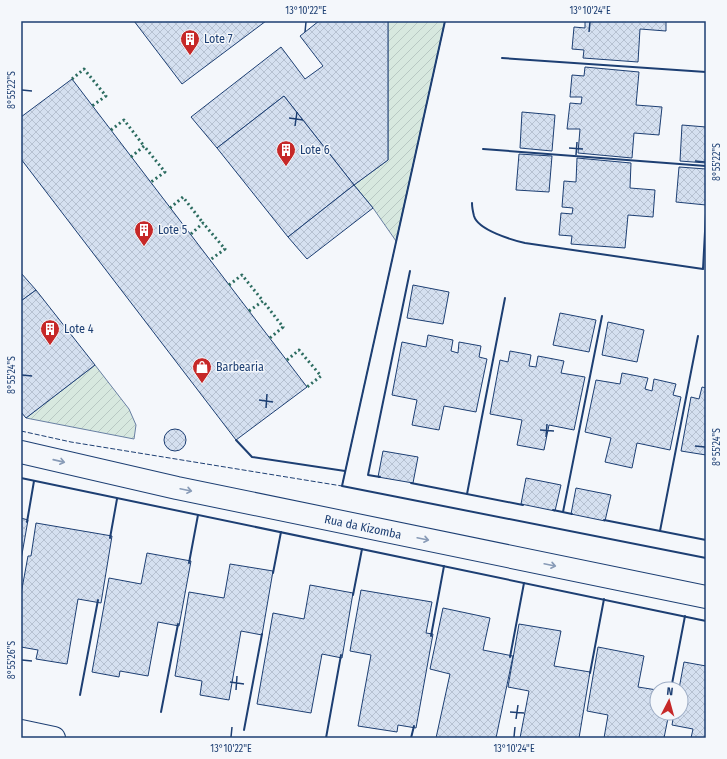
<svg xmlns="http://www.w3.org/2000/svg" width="727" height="759" viewBox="0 0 727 759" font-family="'Fira Sans Condensed',sans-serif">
<defs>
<pattern id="garden-furrows" width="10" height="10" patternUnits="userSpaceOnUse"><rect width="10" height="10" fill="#d7e8df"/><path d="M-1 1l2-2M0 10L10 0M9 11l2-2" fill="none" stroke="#b8c8c3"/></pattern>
<pattern id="building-cross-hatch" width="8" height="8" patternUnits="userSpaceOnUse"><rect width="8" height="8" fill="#d5e0f0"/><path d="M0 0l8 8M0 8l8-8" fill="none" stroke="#b6c1d1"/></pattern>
</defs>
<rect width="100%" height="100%" fill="#f4f7fb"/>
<g fill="url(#garden-furrows)" stroke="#687fa3">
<path d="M388 21H445L396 241 373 208 354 185 388 160Z"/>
<path d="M95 365 129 409 136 425 134 439 26 418Z"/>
</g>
<g fill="url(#building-cross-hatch)" stroke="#1d3f73">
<path d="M134 21H266L182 84Z"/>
<path d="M319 21H388V160L354 185 284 96 217 148 191 117 281 47 305 79 323 66 300 36Z"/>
<path d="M580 21H666V31L640 29 638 62 583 58 584 50 572 49 574 27 585 28V21Z"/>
<path d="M585 67 639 72 636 105 662 107 659 135 634 133 632 158 578 153 580 129H567L570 103 581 104 582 97H570L572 75 584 76Z"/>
<path d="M72 79 307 387 236 440 21 159V117Z"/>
<path d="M284 96 354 185 288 237 217 148Z"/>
<path d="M522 112 555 115 552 151 520 148Z"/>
<path d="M682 125 706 127V163L680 161Z"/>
<path d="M519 154 552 156 549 192 516 190Z"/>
<path d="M577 158 631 163 630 188 655 190 653 217 628 215 625 248 571 244 572 236 559 235 561 213 572 214 573 208 562 207 564 181 576 182Z"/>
<path d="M679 167 706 169V205L676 202Z"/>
<path d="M354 185 373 208 307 259 288 237Z"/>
<path d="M21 273 36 290 21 301Z"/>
<path d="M413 285 449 292 443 324 407 318Z"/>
<path d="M36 290 95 365 26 418 21 412V301Z"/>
<path d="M560 313 596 320 589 352 553 345Z"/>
<path d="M608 322 644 330 637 362 602 355Z"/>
<path d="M428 335 453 340 451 351 458 353 459 342 481 346 479 357 487 359 476 412 444 406 439 430 412 425 417 400 392 395 402 342 426 347Z"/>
<path d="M510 351 531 355 529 366 536 367 538 356 564 361 561 373 585 377 574 430 549 425 544 450 517 445 522 420 490 414 500 360 508 362Z"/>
<path d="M622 373 648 378 645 389 652 391 654 379 676 384 673 395 681 397 670 450 637 443 632 468 605 462 611 438 585 432 596 380 620 384Z"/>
<path d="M702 387 706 388V455L681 451 691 397 699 399Z"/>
<circle cx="175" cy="440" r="11"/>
<path d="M383 451 418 457 413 483 378 477Z"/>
<path d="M526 478 561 485 555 511 521 504Z"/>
<path d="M576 488 611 495 605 521 571 514Z"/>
<path d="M21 518 28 520 21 560Z"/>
<path d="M36 523 112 536 101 603 78 599 67 664 36 659 38 650 21 647V594L28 556H31Z"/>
<path d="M147 553 191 561 179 626 158 622 148 676 120 671 119 677 92 672 109 578 141 584Z"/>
<path d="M230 564 273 571 262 635 241 631 229 700 200 695 202 681 175 676 189 592 224 598Z"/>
<path d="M310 585 353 593 342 658 322 654 311 713 257 704 273 613 304 619Z"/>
<path d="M361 590 432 602 426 633 433 634 416 728 398 725 397 732 358 726 371 655 350 651Z"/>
<path d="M443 608 490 618 483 650 513 656 496 738H436L450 674 430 669Z"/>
<path d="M519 624 561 631 554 666 590 672 579 738H520L529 691 508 687Z"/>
<path d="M598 647 644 656 638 687 657 690V713H669L664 738H604L608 715 587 711Z"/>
<path d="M684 662 706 666V738H691L693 729 672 725 674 713H681V689H679Z"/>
</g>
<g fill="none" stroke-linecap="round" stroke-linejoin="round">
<defs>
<path id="minor" d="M21 731 54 738"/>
<path id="secondary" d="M21 452 177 488 706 597"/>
</defs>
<use href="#minor" stroke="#1d3f73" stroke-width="24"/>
<use href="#secondary" stroke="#1d3f73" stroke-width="24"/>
<use href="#minor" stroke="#f4f7fb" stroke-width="22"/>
<use href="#secondary" stroke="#f4f7fb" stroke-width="22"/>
<g stroke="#2c6c60" stroke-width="3" stroke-dasharray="2 3" stroke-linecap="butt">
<path d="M72 79 84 69 106 96 92 106"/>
<path d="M111 130 124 120 144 146"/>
<path d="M131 157 144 146 165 172 151 182"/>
<path d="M170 208 183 197 203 223"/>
<path d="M191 234 203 223 225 249 210 260"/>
<path d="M229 285 242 275 263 301"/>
<path d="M249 311 263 301 283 327 270 338"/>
<path d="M287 360 299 350 321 376 307 387"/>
</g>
<path stroke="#1d3f73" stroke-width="1" stroke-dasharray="5 2" stroke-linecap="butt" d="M21 431 71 442 342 486 445 21"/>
<g stroke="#1d3f73" stroke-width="2">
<path d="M445 21 342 486 706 558"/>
<path d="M502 58 706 72"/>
<path d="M483 149 706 166"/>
<path d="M472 203C472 207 473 212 474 216 478 230 512 240 525 243L703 269 706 213"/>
<path d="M236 440 252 457 345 471"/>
<path d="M380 477 368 475 410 271"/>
<path d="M21 478 706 621"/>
<path d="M411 483 523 505"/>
<path d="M467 494 505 298"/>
<path d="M553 510 572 514"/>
<path d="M563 512 602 316"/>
<path d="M604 520 706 540"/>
<path d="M27 522 34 481"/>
<path d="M660 531 698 336"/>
<path d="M110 538 117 499"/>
<path d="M189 563 198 515"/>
<path d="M273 573 281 532"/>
<path d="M353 595 362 549"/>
<path d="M431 636 444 566"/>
<path d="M510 657 524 583"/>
<path d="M590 673 604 599"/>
<path d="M671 689 685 616"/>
<path d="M80 695 98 600"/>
<path d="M161 712 178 624"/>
<path d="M244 730 262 634"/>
<path d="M326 738 341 655"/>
<path d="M411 738 414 726"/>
</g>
</g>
<defs><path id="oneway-shaft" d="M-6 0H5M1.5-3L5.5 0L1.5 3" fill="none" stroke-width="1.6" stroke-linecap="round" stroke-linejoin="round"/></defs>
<g stroke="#889bb7">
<use href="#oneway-shaft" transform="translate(59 461) rotate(13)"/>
<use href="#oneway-shaft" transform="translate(186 490) rotate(12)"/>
<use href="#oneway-shaft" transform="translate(423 539) rotate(12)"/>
<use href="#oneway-shaft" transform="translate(550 565) rotate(12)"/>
</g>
<path fill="none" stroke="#1d3f73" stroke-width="1.5" d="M305 32 306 22M589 32 590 22M22 90 32 91M289 118 303 120M295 126 297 112M569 148 583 149M576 155 577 142M695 161 705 162M22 375 32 376M259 400 273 402M266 408 267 394M540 430 554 431M546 437 547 424M695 446 705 447M22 660 32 661M230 682 244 684M236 690 237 676M510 712 524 713M516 719 518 705M231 737 232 727M514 737 515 727"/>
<defs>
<symbol id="building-pin" viewBox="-11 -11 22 30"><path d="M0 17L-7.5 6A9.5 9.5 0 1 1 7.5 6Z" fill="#c62828" stroke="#f4f7fb"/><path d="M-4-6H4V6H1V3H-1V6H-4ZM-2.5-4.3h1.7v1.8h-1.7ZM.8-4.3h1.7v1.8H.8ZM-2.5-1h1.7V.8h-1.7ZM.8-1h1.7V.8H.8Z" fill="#fff"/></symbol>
<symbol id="shop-pin" viewBox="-11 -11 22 30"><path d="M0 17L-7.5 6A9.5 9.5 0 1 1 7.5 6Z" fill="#c62828" stroke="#f4f7fb"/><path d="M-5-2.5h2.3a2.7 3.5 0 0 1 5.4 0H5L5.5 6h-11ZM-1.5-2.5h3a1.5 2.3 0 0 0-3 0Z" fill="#fff"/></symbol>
</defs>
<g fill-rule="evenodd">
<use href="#building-pin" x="179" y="28" width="22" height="30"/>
<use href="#building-pin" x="275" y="139" width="22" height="30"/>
<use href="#building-pin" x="133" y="219" width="22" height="30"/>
<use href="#building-pin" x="39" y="318" width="22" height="30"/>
<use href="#shop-pin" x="191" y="356" width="22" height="30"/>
</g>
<g text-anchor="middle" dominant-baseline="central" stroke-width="3" stroke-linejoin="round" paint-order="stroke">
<g font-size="12" fill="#1d3f73" stroke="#f4f7fb" text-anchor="start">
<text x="204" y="39">Lote 7</text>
<text x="300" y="150">Lote 6</text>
<text x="158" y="230">Lote 5</text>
<text x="64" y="329">Lote 4</text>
<text x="216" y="367">Barbearia</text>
</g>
<g font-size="12" fill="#1d3f73" stroke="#f4f7fb">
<text transform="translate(363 527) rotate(12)">Rua da Kizomba</text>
</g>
</g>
<rect width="727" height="759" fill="none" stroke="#f4f7fb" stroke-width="44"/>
<g transform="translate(669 701) rotate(6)"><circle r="19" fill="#f4f7fb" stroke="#9eadc5"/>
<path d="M0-3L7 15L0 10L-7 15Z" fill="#c62828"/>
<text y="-6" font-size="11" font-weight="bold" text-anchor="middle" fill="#1d3f73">N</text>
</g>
<rect x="22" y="22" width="683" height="715" fill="none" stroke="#1d3f73" stroke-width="1.5"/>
<g font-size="10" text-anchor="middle" fill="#1d3f73">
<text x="306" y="14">13°10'22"E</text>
<text x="590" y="14">13°10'24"E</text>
<text transform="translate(11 90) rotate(-90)" y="4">8°55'22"S</text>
<text transform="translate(716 162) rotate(-90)" y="4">8°55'22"S</text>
<text transform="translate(11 375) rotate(-90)" y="4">8°55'24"S</text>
<text transform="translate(716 447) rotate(-90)" y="4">8°55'24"S</text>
<text transform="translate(11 660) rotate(-90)" y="4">8°55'26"S</text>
<text x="231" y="752">13°10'22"E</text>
<text x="514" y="752">13°10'24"E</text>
</g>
</svg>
